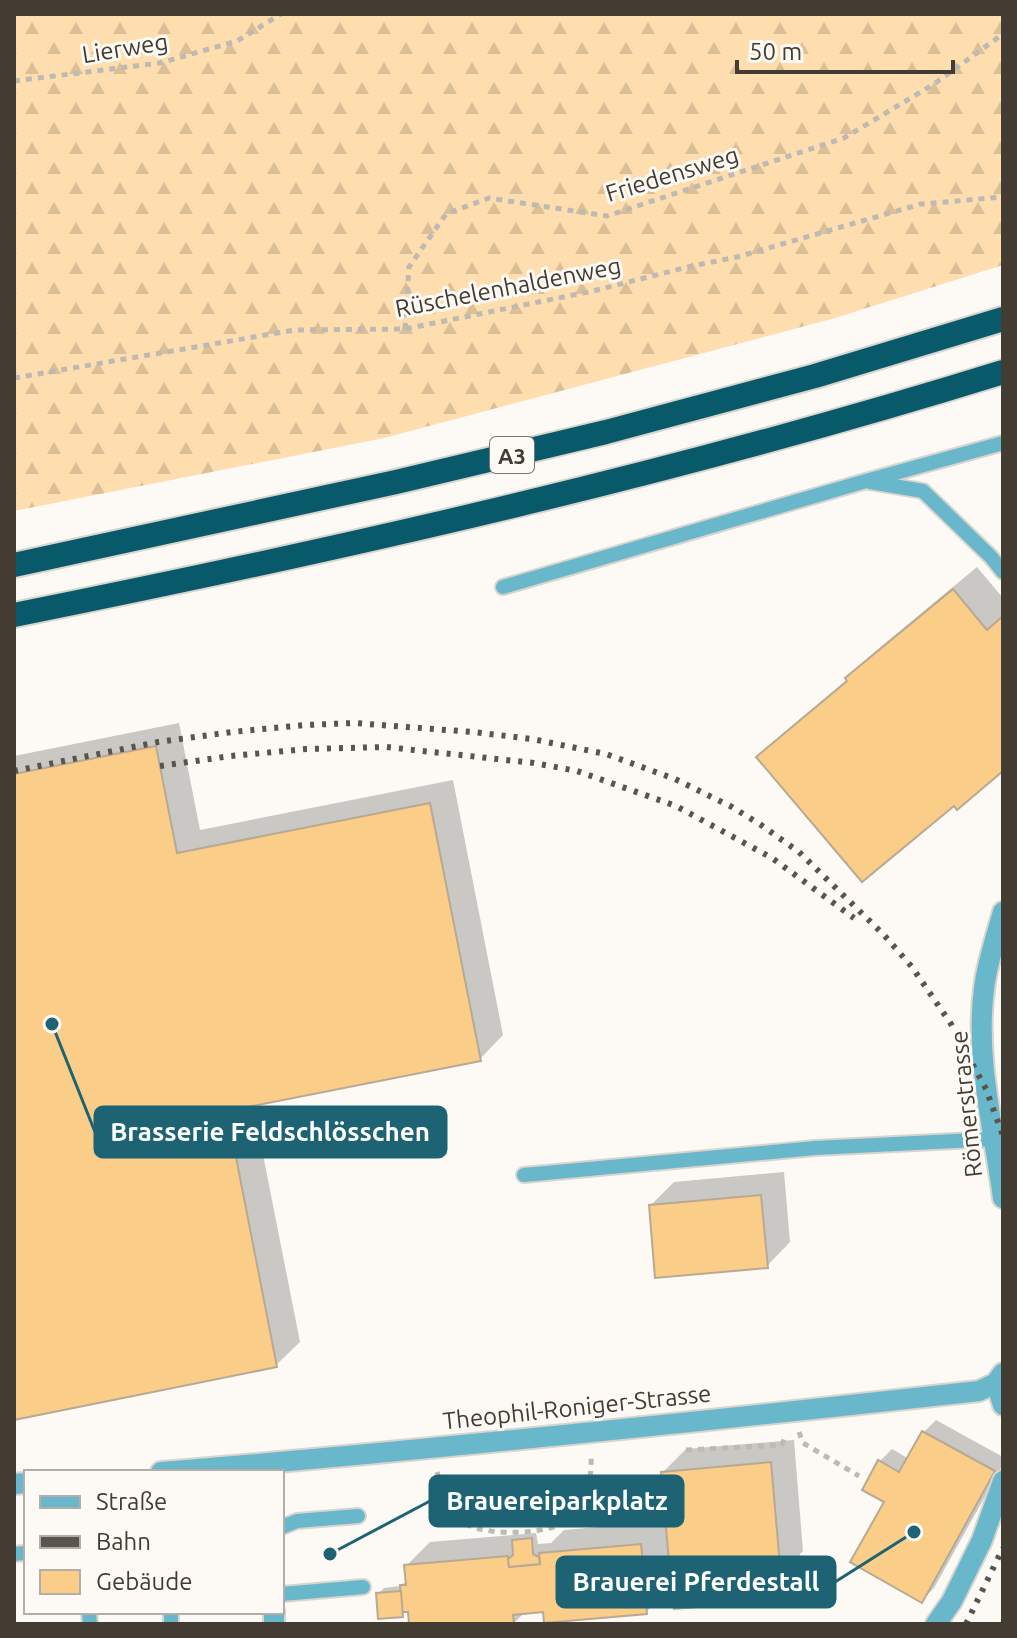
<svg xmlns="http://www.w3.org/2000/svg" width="1017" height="1638" viewBox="0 0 1017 1638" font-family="Ubuntu,sans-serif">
<defs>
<pattern id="forest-firs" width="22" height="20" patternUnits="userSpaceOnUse" patternTransform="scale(2)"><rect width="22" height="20" fill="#feddae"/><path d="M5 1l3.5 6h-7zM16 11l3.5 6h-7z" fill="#dbbf96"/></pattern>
</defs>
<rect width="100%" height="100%" fill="#fdfaf5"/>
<path fill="url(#forest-firs)" d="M14 14H1003V265L835 318 384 438 14 511Z"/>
<g fill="#0003">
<path d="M977 567 1003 598V768L954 804 759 757 782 734 848 679 871 655Z"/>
<path d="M179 723 200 830 453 780 503 1035 480 1059 253 1104 300 1342 276 1365 14 1417V756Z"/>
<path d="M784 1172 790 1242 767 1266 651 1205 674 1182Z"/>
<path d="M936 1420 1003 1457V1464L934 1588 922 1600 886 1502 880 1461 892 1449 909 1459 924 1432Z"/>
<path d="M794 1440 803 1551 800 1554 802 1574 778 1598 669 1584 670 1589 646 1612 545 1610 526 1611 513 1624H411L410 1610H407L402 1615 378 1594 384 1588 401 1586 407 1580 406 1566 430 1542 536 1533 538 1544 551 1543 564 1530 667 1521 663 1472 686 1449Z"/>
</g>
<g fill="#facd89" stroke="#b9a993" stroke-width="2">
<path d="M953 589 987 630 1003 616V771L957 810 954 806 862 882 756 757 847 681 845 678Z"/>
<path d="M156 746 177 853 430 803 481 1061 227 1111 277 1367 14 1420V774Z"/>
<path d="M761 1195 768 1268 655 1278 649 1205Z"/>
<path d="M922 1431 995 1471 922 1603 850 1562 884 1502 862 1490 878 1460 899 1472Z"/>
<path d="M771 1462 781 1577H777L779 1600 674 1609 671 1586 645 1589 647 1614 544 1623 543 1612 513 1615 514 1624H409L408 1612H402L400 1585H406L404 1565 508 1556 509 1567 540 1564 539 1553 641 1544 643 1564 669 1562 661 1472Z"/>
<path d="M532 1538 533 1554 539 1557 540 1564 509 1567 508 1559 513 1555 512 1540Z"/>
<path d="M401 1591 403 1617 378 1619 376 1593Z"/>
</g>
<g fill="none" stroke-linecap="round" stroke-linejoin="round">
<defs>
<g id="lane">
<path d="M870 482 923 491 991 557 1003 572"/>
<path d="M503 587 866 481 1003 443"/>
<path d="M524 1175 815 1148 995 1139"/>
<path d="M282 1527 297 1521 358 1516"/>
<path d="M14 1554 26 1553"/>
<path d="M282 1594 363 1587"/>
<path d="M89 1612 90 1624"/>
<path d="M171 1612V1624"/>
</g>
<g id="street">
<path d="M1003 912C996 937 987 963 984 989 975 1059 994 1130 1003 1198"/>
<path d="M996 1383 1003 1405"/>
<path d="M161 1472C434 1450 707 1421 979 1391L996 1383 1003 1373"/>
<path d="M14 1484 26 1483"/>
<path d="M274 1612V1624"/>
<path d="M936 1624 952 1601 982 1540 1003 1481"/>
</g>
<g id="highway">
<path d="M14 565 396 482 606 432 815 376 1003 319"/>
<path d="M14 615C347 548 678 473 1003 372"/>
</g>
</defs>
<use href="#lane" stroke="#d8d4ce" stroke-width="18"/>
<use href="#street" stroke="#d8d4ce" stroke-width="24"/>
<use href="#highway" stroke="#d8d4ce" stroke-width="28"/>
<g stroke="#bdb9b3" stroke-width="5" stroke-dasharray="6 6" stroke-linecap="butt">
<path d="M14 81 160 63 237 41 281 14"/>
<path d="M405 329 409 267 446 214 489 198 607 216 844 138 934 84 1003 34"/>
<path d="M14 378 295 330 405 329 593 291 692 266 737 257 921 204 1003 197"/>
<path d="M799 1432 803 1443 859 1476"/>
<path d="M686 1450 782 1445 785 1436"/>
<path d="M437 1472C441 1487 454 1517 468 1525 491 1536 550 1535 571 1519 588 1506 592 1475 591 1455"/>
</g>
<use href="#lane" stroke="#68b7cb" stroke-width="14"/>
<use href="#street" stroke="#68b7cb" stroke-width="20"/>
<use href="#highway" stroke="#085969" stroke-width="24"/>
<g stroke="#5a554c" stroke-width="6" stroke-dasharray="4 8" stroke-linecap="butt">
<path d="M160 766 231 756 306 749 386 747 534 763 577 771 676 806 772 858 854 918"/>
<path d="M14 771 158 742 232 732 305 725 354 723 473 732 532 739 606 754 675 779 732 807 761 825 799 852 883 934 912 967 951 1024 986 1089 1003 1136"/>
<path d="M966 1624 1003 1548"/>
</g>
</g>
<g text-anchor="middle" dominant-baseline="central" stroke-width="6" stroke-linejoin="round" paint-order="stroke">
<rect fill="#fdfaf5" stroke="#7a756d" stroke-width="2" x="490" y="437" width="44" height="36" rx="6"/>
<g font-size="22" font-weight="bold" fill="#423c33">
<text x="512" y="455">A3</text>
</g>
<g font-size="24" fill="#423c33" stroke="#fdfaf5">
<text transform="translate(125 48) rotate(-9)">Lierweg</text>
<text transform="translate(672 174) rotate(-17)">Friedensweg</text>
<text transform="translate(508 287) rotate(-11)">Rüschelenhaldenweg</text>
<text transform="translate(966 1104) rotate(-96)">Römerstrasse</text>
<text transform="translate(577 1407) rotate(-6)">Theophil-Roniger-Strasse</text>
</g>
</g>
<path fill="none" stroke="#1d6373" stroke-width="3" d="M52 1024L95 1132M330 1554L430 1501M914 1532L835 1582"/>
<g fill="#1d6373" stroke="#fdfaf5" stroke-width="3">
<circle cx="52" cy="1024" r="8"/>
<circle cx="330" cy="1554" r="8"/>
<circle cx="914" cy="1532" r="8"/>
</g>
<g fill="#1d6373" stroke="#1d6373" stroke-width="3">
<rect x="95" y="1107" width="351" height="50" rx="8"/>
<rect x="430" y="1476" width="253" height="50" rx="8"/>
<rect x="557" y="1557" width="278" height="50" rx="8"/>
</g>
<g font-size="26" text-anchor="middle" font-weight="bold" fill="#fff">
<text x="270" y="1141">Brasserie Feldschlösschen</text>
<text x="557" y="1510">Brauereiparkplatz</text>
<text x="696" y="1591">Brauerei Pferdestall</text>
</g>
<rect width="1017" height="1638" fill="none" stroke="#423c33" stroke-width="32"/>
<rect x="24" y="1470" width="260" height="144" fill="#fdfaf5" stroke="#b2aea7" stroke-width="2"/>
<rect x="40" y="1496" width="40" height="12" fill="#68b7cb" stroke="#b2aea7" stroke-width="2"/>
<text x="96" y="1510" font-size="24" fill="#423c33">Straße</text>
<rect x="40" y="1536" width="40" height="12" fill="#5a554c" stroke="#b2aea7" stroke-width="2"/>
<text x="96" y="1550" font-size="24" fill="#423c33">Bahn</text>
<rect x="40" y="1570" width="40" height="24" fill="#facd89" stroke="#b2aea7" stroke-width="2"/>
<text x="96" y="1590" font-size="24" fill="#423c33">Gebäude</text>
<path d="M737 60v12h216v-12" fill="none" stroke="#423c33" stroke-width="4"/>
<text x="749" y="60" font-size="24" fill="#423c33" stroke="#fdfaf5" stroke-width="6" paint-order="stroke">50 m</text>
</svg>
